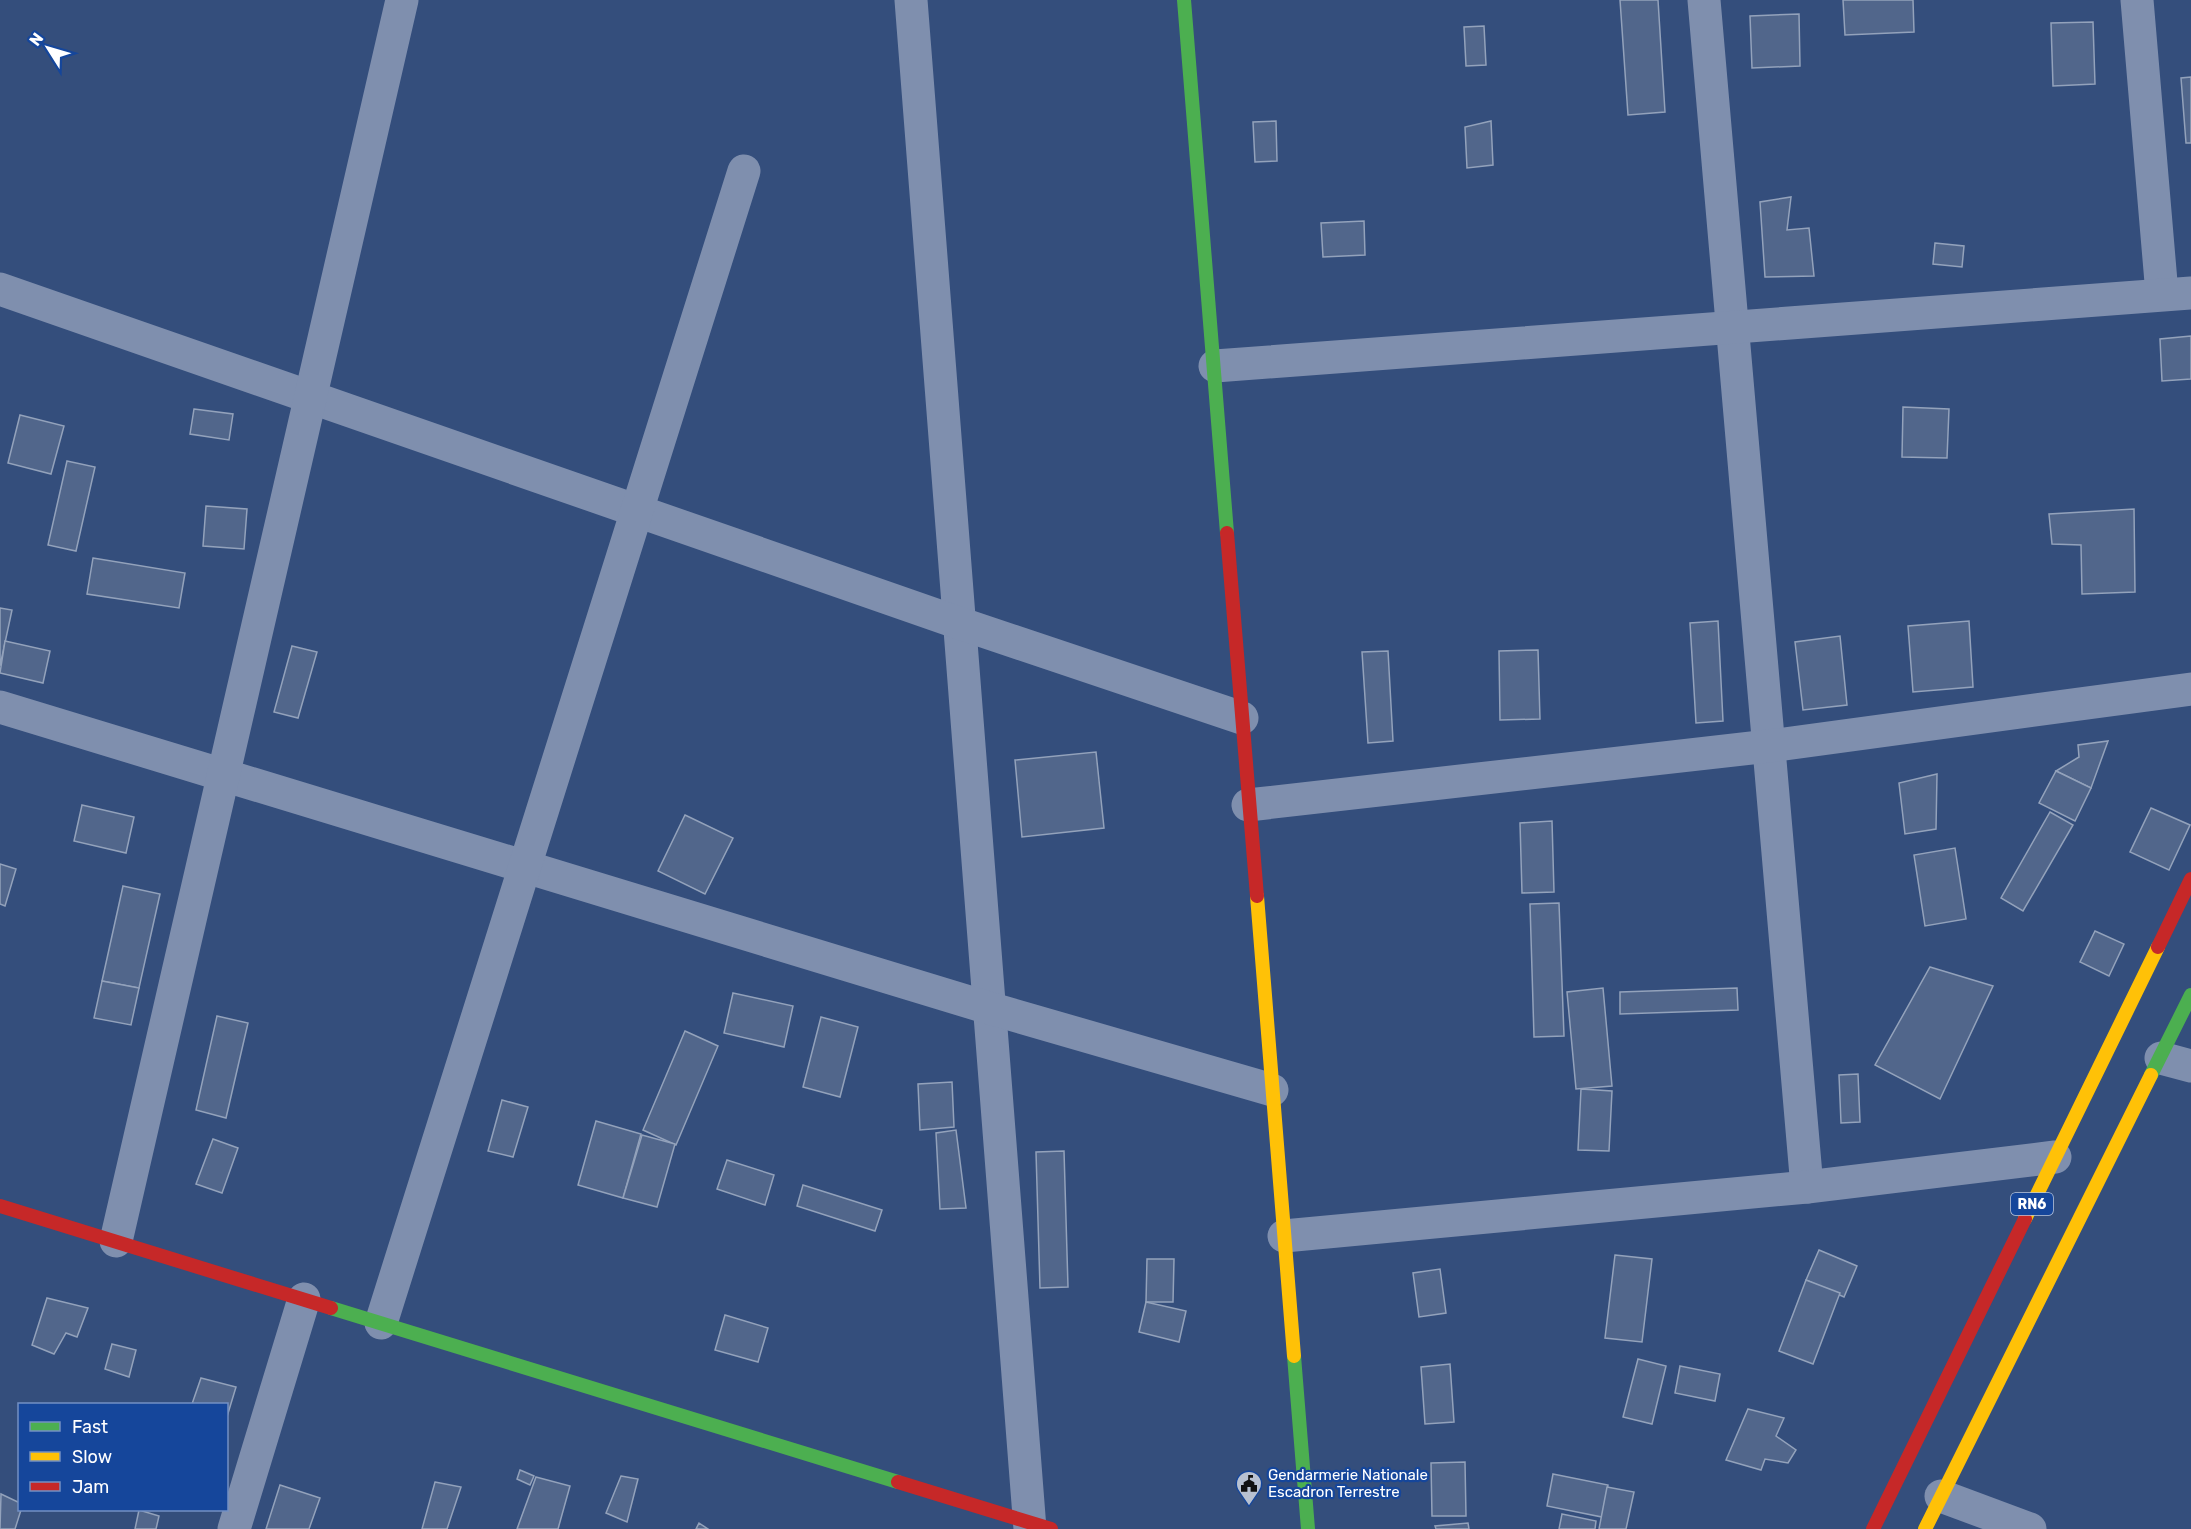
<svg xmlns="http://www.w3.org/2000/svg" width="2191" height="1529" viewBox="0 0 2191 1529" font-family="Rubik,sans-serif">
<rect width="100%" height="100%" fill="#344e7c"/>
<g fill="#51668b" stroke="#93a2bb" stroke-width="1.5">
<path d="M1620 0H1658L1665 112 1628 115Z"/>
<path d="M1843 0H1913L1914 32 1845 35Z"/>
<path d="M1799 14 1800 66 1752 68 1750 16Z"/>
<path d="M2093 22 2095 84 2053 86 2051 23Z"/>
<path d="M1484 26 1486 65 1466 66 1464 27Z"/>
<path d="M2191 77V143H2186L2181 78Z"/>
<path d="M1276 121 1277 161 1255 162 1253 122Z"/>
<path d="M1491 121 1493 165 1467 168 1465 127Z"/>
<path d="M1791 197 1787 230 1809 228 1814 276 1765 277 1760 202Z"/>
<path d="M1364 221 1365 255 1323 257 1321 223Z"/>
<path d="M1935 243 1964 246 1962 267 1933 264Z"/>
<path d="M2191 336V379L2162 381 2160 339Z"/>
<path d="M1903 407 1949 409 1947 458 1902 457Z"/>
<path d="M194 409 233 414 229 440 190 434Z"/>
<path d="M20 415 64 426 51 474 8 463Z"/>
<path d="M67 461 95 467 76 551 48 545Z"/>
<path d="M206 506 247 509 244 549 203 546Z"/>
<path d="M2134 509 2135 592 2082 594 2081 545 2052 544 2049 514Z"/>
<path d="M93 558 185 573 179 608 87 594Z"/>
<path d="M0 608 12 610 0 666Z"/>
<path d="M1718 621 1723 721 1696 723 1690 623Z"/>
<path d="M1969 621 1973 687 1913 692 1908 626Z"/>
<path d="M1840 636 1847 705 1803 710 1795 642Z"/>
<path d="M5 641 50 651 43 683 0 673Z"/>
<path d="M292 646 317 652 298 718 274 712Z"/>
<path d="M1538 650 1540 719 1500 720 1499 651Z"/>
<path d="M1388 651 1393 741 1368 743 1362 652Z"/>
<path d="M2108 741 2091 788 2056 771 2079 757 2078 745Z"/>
<path d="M1096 752 1104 828 1022 837 1015 760Z"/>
<path d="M2056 771 2091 788 2075 821 2039 803Z"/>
<path d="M1937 774 1936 829 1905 834 1899 783Z"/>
<path d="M82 805 134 817 126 853 74 841Z"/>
<path d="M2151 808 2190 825 2169 870 2130 852Z"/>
<path d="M2050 812 2073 825 2023 911 2001 898Z"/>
<path d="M685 815 733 838 705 894 658 871Z"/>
<path d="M1552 821 1554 892 1522 893 1520 823Z"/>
<path d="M1955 848 1966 919 1925 926 1914 855Z"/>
<path d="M0 864 16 869 5 906 0 904Z"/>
<path d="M123 886 160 894 139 988 102 981Z"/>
<path d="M1559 903 1564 1036 1534 1037 1530 904Z"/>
<path d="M2095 931 2124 944 2109 976 2080 962Z"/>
<path d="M1930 967 1993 986 1940 1099 1875 1065Z"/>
<path d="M102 981 139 988 131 1025 94 1018Z"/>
<path d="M1603 988 1612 1086 1576 1089 1567 992Z"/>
<path d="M1737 988 1738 1010 1620 1014V992Z"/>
<path d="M733 993 793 1006 784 1047 724 1033Z"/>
<path d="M217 1016 248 1023 226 1118 196 1110Z"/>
<path d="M821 1017 858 1027 840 1097 803 1087Z"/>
<path d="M685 1031 718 1046 676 1145 643 1130Z"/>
<path d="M1858 1074 1860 1122 1841 1123 1839 1075Z"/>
<path d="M952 1082 954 1127 920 1130 918 1084Z"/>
<path d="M1581 1089 1612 1091 1609 1151 1578 1150Z"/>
<path d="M502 1100 528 1107 513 1157 488 1151Z"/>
<path d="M596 1121 641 1134 623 1198 578 1185Z"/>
<path d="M956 1130 966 1208 940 1209 936 1133Z"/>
<path d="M642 1135 675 1144 657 1207 623 1198Z"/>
<path d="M213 1139 238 1148 222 1193 196 1184Z"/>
<path d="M1064 1151 1068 1287 1040 1288 1036 1152Z"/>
<path d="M727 1160 774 1175 765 1205 717 1189Z"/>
<path d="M803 1185 882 1210 875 1231 797 1206Z"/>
<path d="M1819 1250 1857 1266 1844 1297 1806 1280Z"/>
<path d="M1615 1255 1652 1259 1642 1342 1605 1338Z"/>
<path d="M1147 1259H1174L1173 1302H1146Z"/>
<path d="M1440 1269 1446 1313 1419 1317 1413 1273Z"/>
<path d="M1806 1280 1840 1293 1813 1364 1779 1351Z"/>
<path d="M47 1298 88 1308 77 1337 66 1333 54 1354 32 1345Z"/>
<path d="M1146 1302 1186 1311 1179 1342 1139 1332Z"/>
<path d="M725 1315 768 1328 758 1362 715 1350Z"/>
<path d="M112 1344 136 1350 129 1377 105 1369Z"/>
<path d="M1638 1359 1666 1366 1652 1424 1623 1417Z"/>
<path d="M1450 1364 1454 1422 1425 1424 1421 1367Z"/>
<path d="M1680 1366 1720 1374 1715 1401 1675 1393Z"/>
<path d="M201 1378 236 1387 226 1420V1404H192Z"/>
<path d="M1748 1409 1784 1418 1776 1436 1796 1450 1788 1463 1765 1459 1761 1470 1726 1460Z"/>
<path d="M1465 1462 1466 1516H1432L1431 1463Z"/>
<path d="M520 1470 534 1476 530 1485 517 1479Z"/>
<path d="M1553 1474 1608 1485 1602 1517 1547 1506Z"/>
<path d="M621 1476 638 1479 627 1522 606 1513Z"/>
<path d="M536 1477 570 1486 558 1529H517Z"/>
<path d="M435 1482 461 1487 447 1529H422Z"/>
<path d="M280 1485 320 1498 309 1529H266Z"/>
<path d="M1607 1487 1634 1492 1626 1529H1599Z"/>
<path d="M1 1494 20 1503 21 1510 15 1529H0Z"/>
<path d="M139 1510 159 1516 156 1529H135Z"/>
<path d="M1562 1514 1596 1521 1595 1529H1559Z"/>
<path d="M699 1523 708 1529H696Z"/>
<path d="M1468 1523 1469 1529H1436L1435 1526Z"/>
</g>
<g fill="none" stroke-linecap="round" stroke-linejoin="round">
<g stroke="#7f8fae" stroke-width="33">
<path d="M911 0 1030 1529"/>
<path d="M1704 0 1807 1187"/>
<path d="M2137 0 2162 294"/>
<path d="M0 289 959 623 1242 718"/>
<path d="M1215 366 2191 293"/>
<path d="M0 707 989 1008 1272 1090"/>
<path d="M1248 805 1769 746 2191 689"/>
<path d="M2161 1058 2191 1066"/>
<path d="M1284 1236 1807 1187 2055 1157"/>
<path d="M116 1241 402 0"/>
<path d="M381 1323 744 171"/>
<path d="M1941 1496 2030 1529"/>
<path d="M234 1529 304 1299"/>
</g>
<g stroke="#4caf50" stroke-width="14">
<path d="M1184 0 1227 533"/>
<path d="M2151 1075 2191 995"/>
<path d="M331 1308 898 1482"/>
<path d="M1294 1356 1308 1529"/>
</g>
<g stroke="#ffc107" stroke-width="14">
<path d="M1257 896 1294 1356"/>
<path d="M2025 1219 2158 947"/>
<path d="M1925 1529 2151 1075"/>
</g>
<g stroke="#c62828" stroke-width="14">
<path d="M1227 533 1257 896"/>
<path d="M2158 947 2191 879"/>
<path d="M0 1206 331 1308"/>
<path d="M898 1482 1051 1529"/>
<path d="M1873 1529 2025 1219"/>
</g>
</g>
<defs>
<symbol id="civic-pin" viewBox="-11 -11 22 30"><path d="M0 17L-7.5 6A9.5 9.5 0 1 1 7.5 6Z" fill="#b8c1d1" stroke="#15469b"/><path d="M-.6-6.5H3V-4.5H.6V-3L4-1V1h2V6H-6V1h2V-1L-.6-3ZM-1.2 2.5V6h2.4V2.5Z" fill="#111"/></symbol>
</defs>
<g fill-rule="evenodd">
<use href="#civic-pin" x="1234" y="1469" width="30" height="40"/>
</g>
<g text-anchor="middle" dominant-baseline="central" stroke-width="4.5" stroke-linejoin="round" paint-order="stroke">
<rect fill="#15469b" stroke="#b9c8e1" stroke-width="1.5" x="2011" y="1193" width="42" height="22" rx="4.5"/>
<g font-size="14" font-weight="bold" fill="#fff">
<text x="2032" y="1204">RN6</text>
</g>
<g font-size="15" fill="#fff" stroke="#15469b" text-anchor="start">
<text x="1268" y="1475">Gendarmerie Nationale<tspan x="1268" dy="17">Escadron Terrestre</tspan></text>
</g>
</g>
<rect x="18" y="1403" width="210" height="108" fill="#15469b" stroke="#7390c3" stroke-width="1.5"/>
<rect x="30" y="1422" width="30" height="9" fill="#4caf50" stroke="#7390c3" stroke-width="1.5"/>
<text x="72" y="1433" font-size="18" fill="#ffffff">Fast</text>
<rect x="30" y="1452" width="30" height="9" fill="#ffc107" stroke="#7390c3" stroke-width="1.5"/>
<text x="72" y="1463" font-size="18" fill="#ffffff">Slow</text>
<rect x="30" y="1482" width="30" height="9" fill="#c62828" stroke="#7390c3" stroke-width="1.5"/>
<text x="72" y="1493" font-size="18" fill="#ffffff">Jam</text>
<g transform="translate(48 48) rotate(307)" stroke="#15469b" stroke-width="4.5" paint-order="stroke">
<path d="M0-4.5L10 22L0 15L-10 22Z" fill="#ffffff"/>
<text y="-9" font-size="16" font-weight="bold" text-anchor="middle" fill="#ffffff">N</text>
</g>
</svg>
